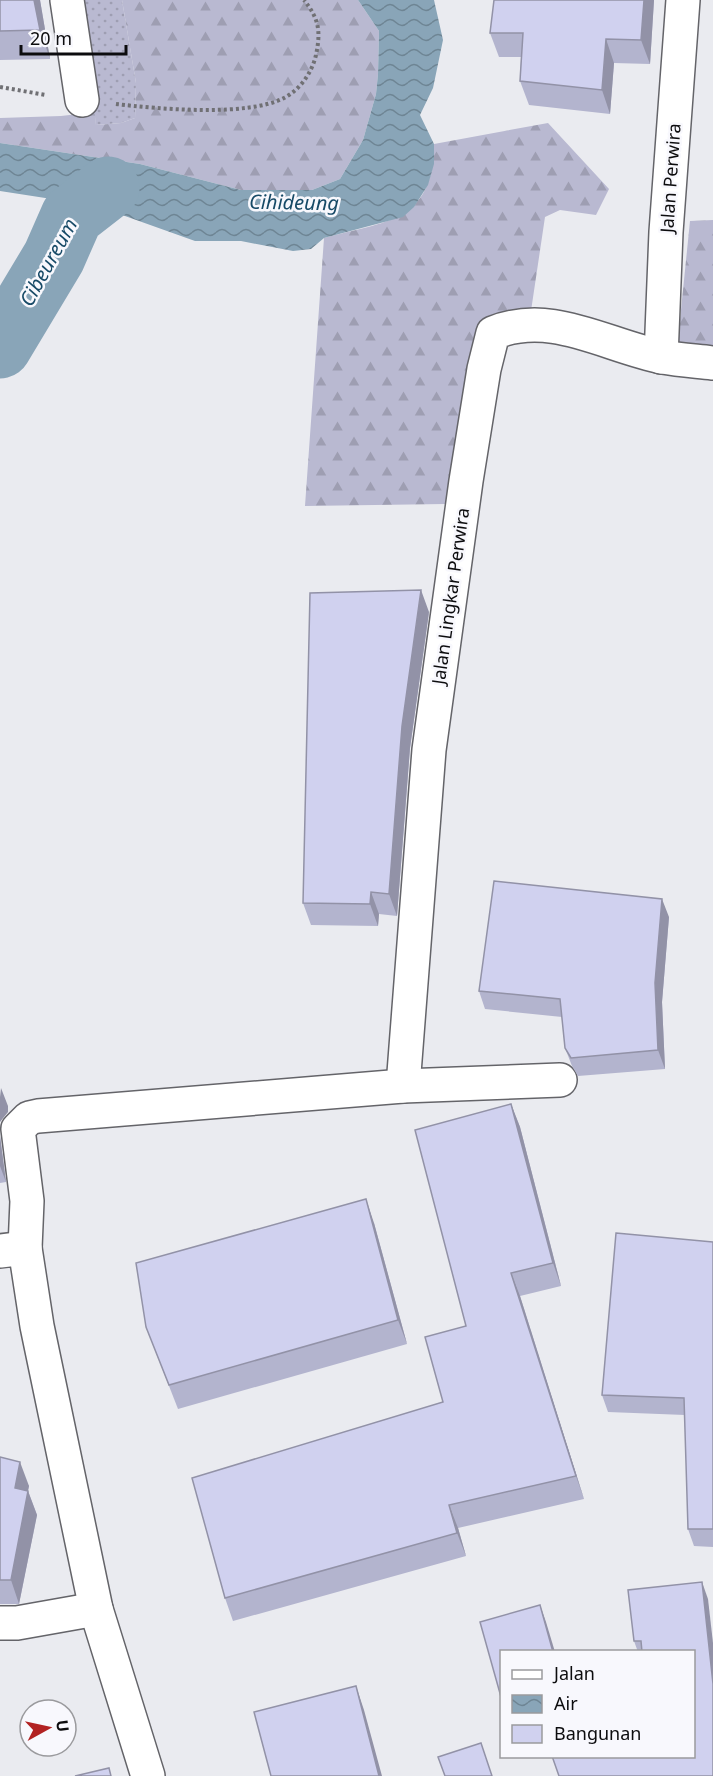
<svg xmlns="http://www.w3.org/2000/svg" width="713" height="1776" viewBox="0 0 713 1776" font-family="'Noto Sans',sans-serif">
<defs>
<pattern id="grass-dots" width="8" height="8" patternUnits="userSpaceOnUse" patternTransform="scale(1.5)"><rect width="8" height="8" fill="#b9b9d1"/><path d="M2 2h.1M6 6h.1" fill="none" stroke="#9e9eb2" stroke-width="1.8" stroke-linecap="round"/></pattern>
<pattern id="forest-firs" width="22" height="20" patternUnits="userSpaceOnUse" patternTransform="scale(1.5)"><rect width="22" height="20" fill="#b9b9d1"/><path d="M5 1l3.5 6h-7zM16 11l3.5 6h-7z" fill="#9e9eb2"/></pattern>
<pattern id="water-waves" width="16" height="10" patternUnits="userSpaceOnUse" patternTransform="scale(1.5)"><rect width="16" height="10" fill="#89a5b8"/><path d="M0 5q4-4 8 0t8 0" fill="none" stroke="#6e8594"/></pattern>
</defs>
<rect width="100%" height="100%" fill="#eaebf0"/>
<path fill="url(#grass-dots)" d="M80 0H122L136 83 135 118 121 123 96 125Z"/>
<g fill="url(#forest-firs)">
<path d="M122 0H358L379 31 378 74 376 94 363 140 340 179 312 190H241L140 164 0 143V118L61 116 95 112 96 125 121 123 135 118 136 83Z"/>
<path d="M548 123 609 189 596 215 560 210 545 217 531 311 494 325 456 493 445 504 305 506 324 238C386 221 433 223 434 144Z"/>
<path d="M713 220V353L677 349 690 221Z"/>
</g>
<path fill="url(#water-waves)" d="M358 0H434L443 40 433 88 420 115 434 144V164L428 185 414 207 403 217 324 238 311 249 293 251 241 241H195L97 206 0 191V143L140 164 241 190H312L340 179 363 140 376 94 378 74 379 31Z"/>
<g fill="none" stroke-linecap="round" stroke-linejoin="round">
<path stroke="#89a5b8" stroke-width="63" d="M0 347 54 257 72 216 108 188"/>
<defs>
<g id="minor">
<path d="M67 0 82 100"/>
<path d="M661 357 666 232 683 0"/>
<path d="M403 1086 429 750 466 481 484 369 493 333C552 309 606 346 663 357 679 360 696 361 713 363"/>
<path d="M25 1248 27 1201 18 1129 29 1118 38 1116 403 1086 560 1080"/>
<path d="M0 1251 25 1248 37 1326 96 1609 148 1776"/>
<path d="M0 1623H17L96 1609"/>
</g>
</defs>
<use href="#minor" stroke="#646469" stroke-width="36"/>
<g stroke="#707074" stroke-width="4" stroke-dasharray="3 3" stroke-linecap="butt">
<path d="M0 87 46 95"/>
<path d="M116 104C158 109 247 117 284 98 301 89 312 72 316 55 321 31 319 19 304 0"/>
</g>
<use href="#minor" stroke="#fff" stroke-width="33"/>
</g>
<g fill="#b3b4ce">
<path d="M0 0H40L50 59 0 60Z"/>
<path d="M654 0 650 64 614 63 610 114 529 105 520 81 521 57H499L490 33Z"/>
<path d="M429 612 410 748 397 916 379 914 378 926 311 925 303 903Z"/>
<path d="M669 917 662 1002 665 1069 578 1076 572 1066 565 1048 562 1017 485 1009 479 991Z"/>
<path d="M511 1104 520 1127 561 1286 520 1296 584 1499 458 1528 466 1556 233 1621 225 1598 443 1402 466 1326Z"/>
<path d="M0 1136 6 1182 0 1183Z"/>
<path d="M374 1223 407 1344 178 1409 146 1327Z"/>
<path d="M713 1242V1547L694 1546 688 1529 685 1415 608 1412 602 1395Z"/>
<path d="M0 1457 29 1486 28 1491 37 1515 19 1604H0Z"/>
<path d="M708 1599 693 1756V1652H638L634 1641Z"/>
</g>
<g fill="#9292a7">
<path d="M34 0H40L50 59 40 30Z"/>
<path d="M644 0H654L650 64 641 40Z"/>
<path d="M606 39 614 63 610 114 602 90Z"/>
<path d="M421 590 429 612 410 748 397 916 389 894 402 726Z"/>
<path d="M371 892 379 914 378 926 370 904Z"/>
<path d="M662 899 669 917 662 1002 665 1069 658 1050 655 983Z"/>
<path d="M1 1088 8 1106V1112L0 1122V1126V1097Z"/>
<path d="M511 1104 520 1127 561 1286 553 1263Z"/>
<path d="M0 1136 6 1182 0 1166Z"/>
<path d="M366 1199 374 1223 407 1344 398 1320Z"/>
<path d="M511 1273 520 1296 584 1499 576 1476Z"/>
<path d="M20 1462 29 1486 23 1512 15 1488Z"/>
<path d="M28 1491 37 1515 19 1604 11 1580Z"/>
<path d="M449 1505 458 1528 466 1556 457 1533Z"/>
<path d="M702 1582 708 1599 713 1643V1684Z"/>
<path d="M540 1605 546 1622 555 1652H553Z"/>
<path d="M356 1686 364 1710 382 1776H379Z"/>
</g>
<g fill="#d0d1ef" stroke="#9292a7" stroke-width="1.5">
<path d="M0 0H34L40 30 0 31Z"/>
<path d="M494 0H644L641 40 606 39 602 90 520 81 523 33H490Z"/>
<path d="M421 590 402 726 389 894 371 892 370 904 303 903 310 593Z"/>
<path d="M494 881 662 899 655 983 658 1050 571 1058 565 1048 560 999 479 991Z"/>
<path d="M511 1104 553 1263 511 1273 576 1476 449 1505 457 1533 225 1598 192 1478 443 1402 425 1337 466 1326 415 1130Z"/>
<path d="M366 1199 398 1320 169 1385 146 1327 136 1263Z"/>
<path d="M616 1233 713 1242V1529H688L684 1398 602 1395Z"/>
<path d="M0 1457 20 1462 15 1488 28 1491 11 1580H0Z"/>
<path d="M702 1582 713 1684V1776H559L552 1756H693V1652H642L641 1641H634L628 1590Z"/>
<path d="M540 1605 553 1652H501V1697L480 1622Z"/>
<path d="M356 1686 379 1776H271L254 1712Z"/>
<path d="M481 1743 492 1776H445L438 1757Z"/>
<path d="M109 1768 111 1776H75Z"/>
</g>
<g text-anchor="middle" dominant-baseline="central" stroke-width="5" stroke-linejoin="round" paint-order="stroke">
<g font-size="18" fill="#0c0c0e" stroke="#f8f8fd">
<text transform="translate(670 178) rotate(-86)">Jalan Perwira</text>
<text transform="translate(450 596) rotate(-82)">Jalan Lingkar Perwira</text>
</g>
<g font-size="20" font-style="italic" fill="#174a67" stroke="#f8f8fd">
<text transform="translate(294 202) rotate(1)">Cihideung</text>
<text transform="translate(48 262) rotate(-61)">Cibeureum</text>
</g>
</g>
<rect x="500" y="1650" width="195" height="108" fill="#f8f8fd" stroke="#9a9a9d" stroke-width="1.5"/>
<rect x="512" y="1670" width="30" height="9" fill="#ffffff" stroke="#9a9a9d" stroke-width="1.5"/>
<text x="554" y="1680" font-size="18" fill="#0c0c0e">Jalan</text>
<rect x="512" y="1695" width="30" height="18" fill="url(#water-waves)" stroke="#9a9a9d" stroke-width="1.5"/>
<text x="554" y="1710" font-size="18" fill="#0c0c0e">Air</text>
<rect x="512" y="1725" width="30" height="18" fill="#d0d1ef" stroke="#9a9a9d" stroke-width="1.5"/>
<text x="554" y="1740" font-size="18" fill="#0c0c0e">Bangunan</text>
<g transform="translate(48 1728) rotate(82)"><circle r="28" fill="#f8f8fd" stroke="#9a9a9d" stroke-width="1.5"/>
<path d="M0-4.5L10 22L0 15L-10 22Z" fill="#b22222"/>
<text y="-9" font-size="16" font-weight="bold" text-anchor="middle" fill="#0c0c0e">U</text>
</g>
<path d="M21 45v9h105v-9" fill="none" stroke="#0c0c0e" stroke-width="3"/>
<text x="30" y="45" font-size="18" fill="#0c0c0e" stroke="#f8f8fd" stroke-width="4.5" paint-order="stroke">20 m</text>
</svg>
